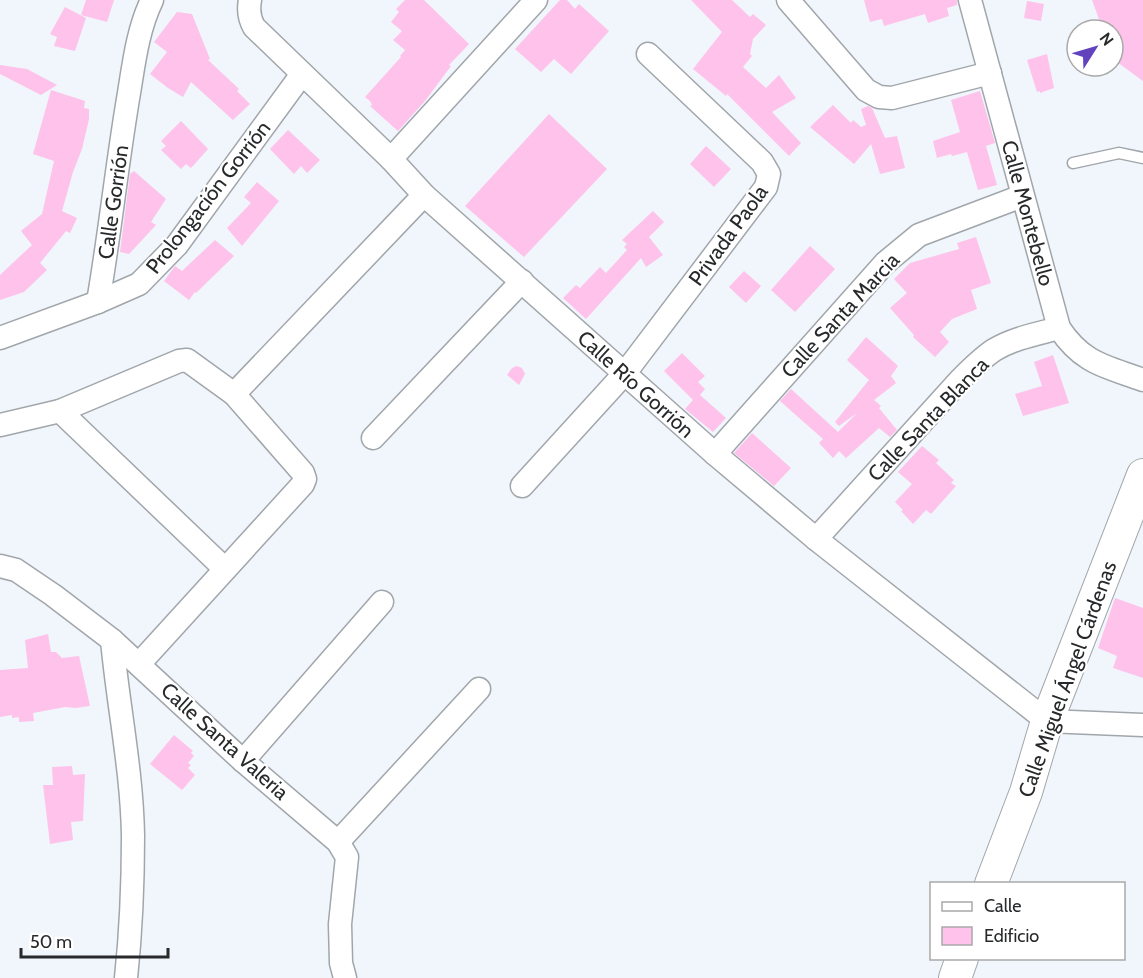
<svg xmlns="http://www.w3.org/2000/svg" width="1143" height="978" viewBox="0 0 1143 978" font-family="Cabin,sans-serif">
<rect width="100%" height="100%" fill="#f0f6fb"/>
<g fill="#fec2eb">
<path d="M86 0H114L107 22 81 15Z"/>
<path d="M405 0H424L469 44 449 65 451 66 425 101 398 131 370 106 372 105 370 101 365 97 401 57 400 56 405 50 393 40 402 31 391 22 399 12 396 9Z"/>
<path d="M560 0H567L575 9 579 4 609 31 571 74 554 59 541 72 515 49Z"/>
<path d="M691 0H732L750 17 753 14 766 25 753 39 750 54 752 56 743 67 766 88 779 75 796 98 772 112 801 143 789 156 727 94 726 96 693 69 722 32Z"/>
<path d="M864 0H957V5L947 8 949 16 928 23 925 14 884 26 882 19 870 22Z"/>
<path d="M1092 0H1143V81L1117 62 1113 52V30H1103Z"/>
<path d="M1027 1 1044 4 1041 21 1024 18Z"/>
<path d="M65 7 86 18 75 51 54 46 57 37 50 34Z"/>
<path d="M177 12 192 14 210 59 208 60 239 89 237 91 250 104 233 120 191 82 183 97 168 88 150 74 167 52 154 42Z"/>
<path d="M1047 54 1054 88 1040 93V91L1037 92 1027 60Z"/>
<path d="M0 65 27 69 57 85 41 95 0 74Z"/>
<path d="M51 90 85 101 84 108 89 109V119L82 149 73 172 62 211 77 218 70 233 66 231 40 263 47 270 24 292 0 300V275L32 245 21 231 42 214 54 161 33 154Z"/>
<path d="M980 91 995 143 986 146 997 185 978 190 967 152 952 156 951 154 937 158 933 141 960 132 951 100Z"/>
<path d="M833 105 851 123 853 120 861 127 866 125 861 109 868 106 872 108 885 138 897 136 905 168 880 174 871 144 854 164 810 127Z"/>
<path d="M549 114 607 169 524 257 465 206Z"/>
<path d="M181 121 208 149 191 168 186 164 181 169 161 150 166 146 161 141Z"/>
<path d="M288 130 320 160 307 173 301 166 294 174 270 149Z"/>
<path d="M706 146 731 169 714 187 690 164Z"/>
<path d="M134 171 166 199 151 222 156 225 129 254 120 252 130 174Z"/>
<path d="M257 182 279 201 242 246 227 228 251 203 244 197Z"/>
<path d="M653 211 664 222 649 237 663 255 646 267 641 258 586 319 563 298 576 285 580 288 600 267 606 273 627 250 624 247 627 244 622 240Z"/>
<path d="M976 237 991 283 971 290 977 309 952 319 940 332 949 342 935 357 913 337 914 335 890 308 907 293 894 279 910 263 959 249 957 243Z"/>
<path d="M215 240 234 256 196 293 195 292 189 300 164 281 175 266 182 271Z"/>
<path d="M810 246 835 269 795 312 771 290Z"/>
<path d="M744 271 761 286 746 303 729 287Z"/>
<path d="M866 337 898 366 891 376 896 383 874 400 881 406 879 408 897 430 890 437 879 428 846 458 839 451 833 458 819 443 823 439 780 401 791 389 838 432 857 413 839 426 835 422 869 380 847 360Z"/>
<path d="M682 353 705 376 698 382 705 389 700 395 726 418 713 432 685 409 693 400 664 371Z"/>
<path d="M1053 355 1069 403 1023 416 1015 394 1042 386 1034 362Z"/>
<path d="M517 366 522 368 525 374 519 385 507 375 512 368Z"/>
<path d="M752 433 791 468 774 486 734 453Z"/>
<path d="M922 446 939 460 936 463 954 480 951 483 956 486 931 514 926 510 913 524 901 511 903 510 895 502 912 484 898 472Z"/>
<path d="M1115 598 1143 608V678L1113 668 1117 656 1098 648Z"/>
<path d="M48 634 51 652H56L62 658 79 656 90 706 76 708 65 707 33 713 34 721 19 722V717L12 718V715L0 717V670L28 668 25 640Z"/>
<path d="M174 735 193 751 191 753 194 756 188 763 191 765 188 768 195 775 182 790 150 764Z"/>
<path d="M72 766 73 775 85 774 83 821 71 822 73 840 50 844 43 785H53L52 767Z"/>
</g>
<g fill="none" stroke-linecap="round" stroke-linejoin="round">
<defs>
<path id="lane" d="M1073 163 1119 153 1143 158"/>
<g id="street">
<path d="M250 0C248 10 249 18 254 27L391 159 424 195 715 454 816 539 1047 721 1143 725"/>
<path d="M788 0 866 90 879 97 892 98 990 73"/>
<path d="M970 0 1059 328C1083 364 1105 366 1143 380"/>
<path d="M391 159 536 0"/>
<path d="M98 302C110 233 117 163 129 93 134 62 138 29 152 0"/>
<path d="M0 338 98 302 139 284 177 245 302 74"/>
<path d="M234 394 424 195"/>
<path d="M60 411 225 569"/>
<path d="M0 425 60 411 179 361 187 360 234 394 303 473 305 479 303 484 139 664"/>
<path d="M373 438 522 281"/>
<path d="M715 454 885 263 919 235 1022 196"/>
<path d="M522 486 625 373 766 187 769 174 762 162 648 54"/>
<path d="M816 539 961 379C971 369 982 358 994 350 1014 338 1037 334 1059 328"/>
<path d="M0 566 16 570 53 595 112 640 243 761 338 842 347 857 340 924 341 963 345 978"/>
<path d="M112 640C118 705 132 771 133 836 133 884 131 931 126 978"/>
<path d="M243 761 382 602"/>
<path d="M338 842 479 689"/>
</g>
<g id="secondary">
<path d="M991 884 1026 792 1047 721 1143 475"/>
<path d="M955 978 962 958"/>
</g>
</defs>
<use href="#lane" stroke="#a1a6ab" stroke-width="13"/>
<use href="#street" stroke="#a1a6ab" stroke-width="25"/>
<use href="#secondary" stroke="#a1a6ab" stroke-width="34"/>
<use href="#lane" stroke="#fff" stroke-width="10"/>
<use href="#street" stroke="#fff" stroke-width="22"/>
<use href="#secondary" stroke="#fff" stroke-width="32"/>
</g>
<g text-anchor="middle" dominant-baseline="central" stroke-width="4.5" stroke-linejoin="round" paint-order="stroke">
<g font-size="21" fill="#27292b" stroke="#fff">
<text transform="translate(208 197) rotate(-52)">Prolongación Gorrión</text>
<text transform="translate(113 202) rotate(-82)">Calle Gorrión</text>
<text transform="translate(1028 213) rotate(75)">Calle Montebello</text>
<text transform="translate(728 235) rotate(-54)">Privada Paola</text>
<text transform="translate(840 315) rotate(-47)">Calle Santa Marcia</text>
<text transform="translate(636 384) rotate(42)">Calle Río Gorrión</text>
<text transform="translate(928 419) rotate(-46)">Calle Santa Blanca</text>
<text transform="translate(1067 679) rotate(-70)">Calle Miguel Ángel Cárdenas</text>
<text transform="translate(225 741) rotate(42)">Calle Santa Valeria</text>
</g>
</g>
<rect x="930" y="882" width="195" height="78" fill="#ffffff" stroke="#a9a9aa" stroke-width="1.5"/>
<rect x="942" y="902" width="30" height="9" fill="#ffffff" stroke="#a9a9aa" stroke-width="1.5"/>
<text x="984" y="912" font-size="18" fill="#27292b">Calle</text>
<rect x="942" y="927" width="30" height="18" fill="#fec2eb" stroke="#a9a9aa" stroke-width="1.5"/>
<text x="984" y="942" font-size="18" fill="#27292b">Edificio</text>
<g transform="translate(1095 48) rotate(53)"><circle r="28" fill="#ffffff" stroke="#a9a9aa" stroke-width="1.5"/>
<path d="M0-4.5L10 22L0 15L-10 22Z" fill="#6144bd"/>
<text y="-9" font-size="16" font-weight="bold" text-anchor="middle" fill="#27292b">N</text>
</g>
<path d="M21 948v9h147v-9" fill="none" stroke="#27292b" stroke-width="3"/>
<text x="30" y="948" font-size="18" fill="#27292b" stroke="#ffffff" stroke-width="4.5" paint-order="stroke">50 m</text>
</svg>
